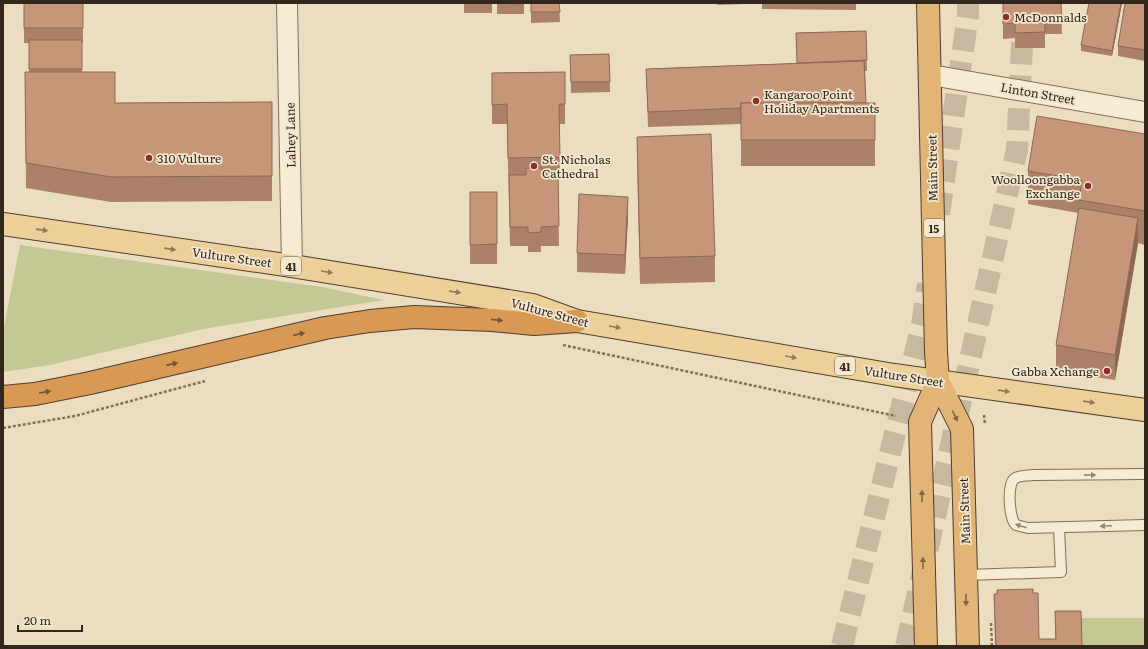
<svg xmlns="http://www.w3.org/2000/svg" width="1148" height="649" viewBox="0 0 1148 649" font-family="Literata,serif">
<rect width="100%" height="100%" fill="#ebddc0"/>
<g fill="#c4c895">
<path d="M20 245 322 287 384 300 203 329 50 365 3 372V332Z"/>
<rect x="1077" y="618" width="68" height="28"/>
</g>
<g fill="none" stroke-linecap="round" stroke-linejoin="round">
<g stroke="#c6b99f" stroke-width="22" stroke-dasharray="22 11" stroke-linecap="butt">
<path d="M939 214 968 15V3"/>
<path d="M842 646 922 325 928 284"/>
<path d="M906 646 1017 150 1024 3"/>
</g>
<defs>
<g id="service">
<path d="M1145 474 1033 475C1027 476 1019 475 1014 479 1007 485 1009 519 1016 525L1028 528 1145 525"/>
<path d="M966 575 1061 572 1059 528"/>
</g>
<g id="minor">
<path d="M287 3 292 266"/>
<path d="M931 75 1145 112"/>
</g>
<path id="primary" d="M3 224 292 266 533 305 577 321 894 375 1145 410"/>
<g id="trunk">
<path d="M928 3 936 352 938 381 962 429 968 646"/>
<path d="M926 646 920 422 938 381"/>
</g>
<path id="motorway" d="M3 397 35 394 90 383 325 328 370 321 414 317 492 320 534 324 577 321"/>
</defs>
<use href="#service" stroke="#836e59" stroke-width="12"/>
<use href="#minor" stroke="#836e59" stroke-width="22"/>
<use href="#primary" stroke="#513d2d" stroke-width="24"/>
<use href="#trunk" stroke="#513d2d" stroke-width="24"/>
<use href="#motorway" stroke="#513d2d" stroke-width="24"/>
<g stroke="#836e59" stroke-width="2.5" stroke-dasharray="3 2" stroke-linecap="butt">
<path d="M563 345 896 416"/>
<path d="M984 415 985 424"/>
<path d="M3 428 75 416 205 381"/>
<path d="M991 623 992 646"/>
</g>
<use href="#service" stroke="#f6ebd3" stroke-width="10"/>
<use href="#minor" stroke="#f6ebd3" stroke-width="20"/>
<use href="#primary" stroke="#edd099" stroke-width="22"/>
<use href="#trunk" stroke="#e2b476" stroke-width="22"/>
<use href="#motorway" stroke="#d79954" stroke-width="22"/>
</g>
<g fill="#ab8167">
<path d="M24 3H83V43H82V72L115 103 272 102V201L111 202 26 188 25 72H29V43H24Z"/>
<rect x="464" y="3" width="28" height="10"/>
<rect x="497" y="3" width="27" height="11"/>
<path d="M531 3H559L560 22 531 23Z"/>
<rect x="565" y="3" width="62" height="1"/>
<path d="M717 3H746V4L717 5Z"/>
<path d="M762 3H856V10L762 9Z"/>
<path d="M1003 3H1061L1062 34H1045V48H1015V38L1003 39Z"/>
<path d="M1122 3 1112 56 1081 51V45Z"/>
<path d="M1145 3V61L1118 56V46Z"/>
<path d="M866 31 867 71H865L866 103H875V166H741V124L648 127 646 69 797 63 796 33Z"/>
<path d="M609 54 610 92 571 93 570 55Z"/>
<path d="M565 72V124H559L560 177H558L559 246H541V252H528V246H510L507 124H492V73Z"/>
<path d="M1145 134V245L1138 243 1115 380 1056 371V345L1078 213 1028 204V171Z"/>
<path d="M637 137 715 256V282L640 284 637 162Z"/>
<rect x="470" y="192" width="27" height="72"/>
<path d="M628 216 625 274 577 272V253Z"/>
<path d="M1033 593 1039 639H1055V611L1082 646H995L994 594Z"/>
</g>
<g fill="#8b6954">
<path d="M1121 3H1122L1112 56V51Z"/>
<path d="M628 197V216L625 274V255Z"/>
<path d="M1138 218V243L1115 380V355Z"/>
</g>
<g fill="#c79678" stroke="#8b6954">
<rect x="24" y="3" width="59" height="25"/>
<path d="M497 3H524V4Z"/>
<path d="M531 3H559L560 12H531Z"/>
<path d="M1003 3H1061L1062 19H1045V32L1015 33V23L1003 24Z"/>
<path d="M1089 3H1121L1112 51 1081 45Z"/>
<path d="M1125 3H1145V50L1118 46Z"/>
<path d="M866 31 867 60 797 63 796 33Z"/>
<rect x="29" y="40" width="53" height="29"/>
<path d="M609 54 610 82H571L570 55Z"/>
<path d="M864 61 866 103H741V108L648 112 646 69Z"/>
<path d="M25 72H115V103L272 102V176L111 177 26 163Z"/>
<path d="M565 72V104H559L560 157 508 158 507 104 492 105V73Z"/>
<rect x="741" y="103" width="134" height="37"/>
<path d="M1037 116 1145 134V211L1079 200 1082 180 1028 171Z"/>
<path d="M711 134 715 256 640 258 637 137Z"/>
<path d="M526 168H542V175L558 174 559 226 541 227V232L528 233V227H510L509 175H526Z"/>
<path d="M470 192H497V244L470 245Z"/>
<path d="M579 194 628 197 625 255 577 253Z"/>
<path d="M1079 208 1138 218 1115 355 1056 345Z"/>
<path d="M1033 589V593H1038L1039 639H1056L1055 611H1081L1082 646H996L994 594H997V590Z"/>
</g>
<defs><path id="oneway-solid" d="M-6-.8H1V-3.2L6.5 0L1 3.2V.8H-6Z"/></defs>
<g fill="#907c5b">
<use href="#oneway-solid" transform="translate(42 230) rotate(8)"/>
<use href="#oneway-solid" transform="translate(170 249) rotate(8)"/>
<use href="#oneway-solid" transform="translate(327 272) rotate(9)"/>
<use href="#oneway-solid" transform="translate(455 292) rotate(9)"/>
<use href="#oneway-solid" transform="translate(615 327) rotate(10)"/>
<use href="#oneway-solid" transform="translate(791 357) rotate(10)"/>
<use href="#oneway-solid" transform="translate(1004 391) rotate(8)"/>
<use href="#oneway-solid" transform="translate(1089 402) rotate(8)"/>
</g>
<g fill="#755533">
<use href="#oneway-solid" transform="translate(497 320) rotate(6)"/>
<use href="#oneway-solid" transform="translate(299 334) rotate(-13)"/>
<use href="#oneway-solid" transform="translate(172 364) rotate(-13)"/>
<use href="#oneway-solid" transform="translate(45 392) rotate(-9)"/>
</g>
<g fill="#826645">
<use href="#oneway-solid" transform="translate(955 416) rotate(64)"/>
<use href="#oneway-solid" transform="translate(922 496) rotate(-91)"/>
<use href="#oneway-solid" transform="translate(923 563) rotate(-91)"/>
<use href="#oneway-solid" transform="translate(966 600) rotate(89)"/>
</g>
<g fill="#948978">
<use href="#oneway-solid" transform="translate(1090 475) rotate(-1)"/>
<use href="#oneway-solid" transform="translate(1021 526) rotate(-162)"/>
<use href="#oneway-solid" transform="translate(1106 526) rotate(178)"/>
</g>
<g fill="#8e2d31" stroke="#f3e7cf" stroke-width="1.5">
<circle cx="1006" cy="17" r="4"/>
<circle cx="756" cy="101" r="4"/>
<circle cx="149" cy="158" r="4"/>
<circle cx="534" cy="166" r="4"/>
<circle cx="1088" cy="186" r="4"/>
<circle cx="1107" cy="371" r="4"/>
</g>
<g text-anchor="middle" dominant-baseline="central" stroke-width="3.5" stroke-linejoin="round" paint-order="stroke">
<g fill="#f3e7cf" stroke="#6d6152" stroke-width="1">
<rect x="924" y="219" width="20" height="18" rx="3"/>
<rect x="281" y="257" width="20" height="18" rx="3"/>
<rect x="835" y="357" width="20" height="18" rx="3"/>
</g>
<g font-size="11" font-weight="bold" fill="#33271d">
<text x="934" y="228">15</text>
<text x="291" y="266">41</text>
<text x="845" y="366">41</text>
</g>
<g font-size="12" fill="#33271d" stroke="#f3e7cf" text-anchor="start">
<text x="1014" y="17">McDonnalds</text>
<text x="764" y="94">Kangaroo Point<tspan x="764" dy="14">Holiday Apartments</tspan></text>
<text x="157" y="158">310 Vulture</text>
<text x="542" y="159">St. Nicholas<tspan x="542" dy="14">Cathedral</tspan></text>
<text x="1080" y="179" text-anchor="end">Woolloongabba<tspan x="1080" dy="14">Exchange</tspan></text>
<text x="1099" y="371" text-anchor="end">Gabba Xchange</text>
</g>
<g font-size="12" fill="#33271d" stroke="#f3e7cf">
<text transform="translate(1038 93) rotate(10)">Linton Street</text>
<text transform="translate(290 135) rotate(-91)">Lahey Lane</text>
<text transform="translate(932 168) rotate(-91)">Main Street</text>
<text transform="translate(232 257) rotate(8)">Vulture Street</text>
<text transform="translate(550 312) rotate(15)">Vulture Street</text>
<text transform="translate(904 376) rotate(9)">Vulture Street</text>
<text transform="translate(964 511) rotate(-92)">Main Street</text>
</g>
</g>
<rect width="1148" height="649" fill="none" stroke="#33271d" stroke-width="8"/>
<path d="M18 625v6h64v-6" fill="none" stroke="#33271d" stroke-width="2"/>
<text x="24" y="625" font-size="12" fill="#33271d" stroke="#f3e7cf" stroke-width="3" paint-order="stroke">20 m</text>
</svg>
